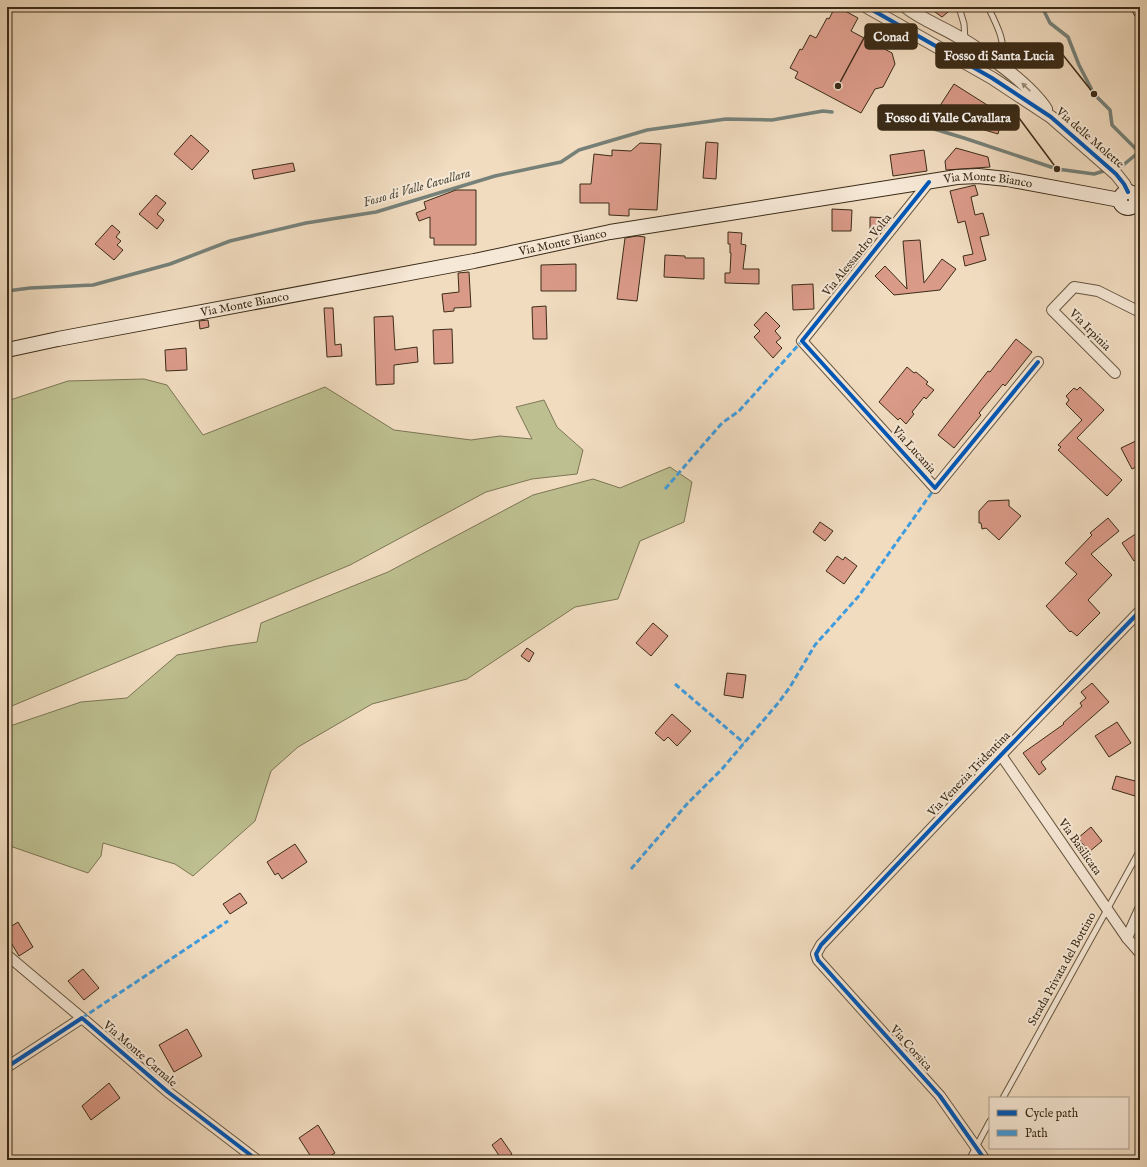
<svg xmlns="http://www.w3.org/2000/svg" width="1147" height="1167" viewBox="0 0 1147 1167" font-family="'IM FELL English',serif">
<rect width="100%" height="100%" fill="#f1dcc0"/>
<filter id="stains"><feTurbulence type="fractalNoise" baseFrequency=".005" numOctaves="4"/><feColorMatrix values="0 0 0 0 .2 0 0 0 0 .09 0 0 0 0 .02 0 0 0 .5 -.17"/></filter>
<radialGradient id="worn" r=".72"><stop offset=".6" stop-color="#630" stop-opacity="0"/><stop offset="1" stop-color="#630" stop-opacity=".3"/></radialGradient>
<g fill="#bdbf90" stroke="#7c7654">
<path d="M144 379 167 385 203 435 325 387 394 430 471 440 500 436 532 439 516 407 544 400 557 427 583 450 577 474 532 479 486 492 350 565 7 708V401L68 381Z"/>
<path d="M670 467 692 482 684 522 640 541 618 599 575 607 467 679 372 704 298 747 271 771 255 821 193 876 175 864 103 843 101 856 88 873 7 845V727L81 702 127 698 177 655 228 646 257 642 261 623 388 572 533 495 593 479 620 488Z"/>
</g>
<g fill="none" stroke-linecap="round" stroke-linejoin="round">
<g stroke="#768179" stroke-width="3.5">
<path d="M1042 7 1050 23 1068 37 1079 65 1094 94 1110 110 1112 125 1140 153"/>
<path d="M887 118 901 119 964 138 1057 169 1094 174 1107 170"/>
<path d="M1113 168 1122 166 1139 152"/>
<path d="M7 291 30 288 93 285 170 264 230 241 306 223 376 212 495 176 561 162 579 150 647 130 726 119 772 120 823 111 832 112"/>
</g>
</g>
<g fill="#da9a88" stroke="#3b2c18">
<path d="M835 7H838L858 18 851 31 892 53 895 64 883 87 875 89 861 113 795 78 798 72 790 68 800 49 802 50 810 35 816 38 827 18 829 19Z"/>
<path d="M928 7H954L942 17Z"/>
<path d="M954 84 1003 115 998 134 934 115Z"/>
<path d="M191 135 209 151 192 170 174 154Z"/>
<path d="M706 142 718 143 716 179 703 178Z"/>
<path d="M640 143 661 144 657 210 629 209V216L609 215V203H580V184H591L594 154 612 156V150L631 151Z"/>
<path d="M956 148 988 157 990 167 946 170 945 161Z"/>
<path d="M924 150 927 171 893 176 890 155Z"/>
<path d="M293 163 295 171 254 179 252 170Z"/>
<path d="M975 185 978 195 971 197 975 215 983 213 989 235 980 237 986 260 965 266 963 256 973 254 965 221 958 223 950 191Z"/>
<path d="M456 190H476V245H434V238H430V217L419 221 416 213 426 209 424 202Z"/>
<path d="M156 195 166 203 157 214 164 220 157 229 139 214Z"/>
<path d="M832 209 852 210 851 231H832Z"/>
<path d="M870 217 889 218 878 230H870Z"/>
<path d="M112 225 120 232 116 237 121 241 117 245 123 250 114 260 95 244Z"/>
<path d="M728 232 742 233 741 244 746 245 743 269H759V284L725 283V273H730L731 253H730V244H728Z"/>
<path d="M637 236 645 237 637 301 617 299 625 238Z"/>
<path d="M920 240 924 283 942 259 956 269 940 290 894 295 875 276 885 266 907 289 903 241Z"/>
<path d="M665 255 685 256V258H704V279L664 277Z"/>
<path d="M576 264V291H541V265Z"/>
<path d="M469 272 471 307 454 308V311L444 312 442 294 459 292 458 273Z"/>
<path d="M813 284 814 309 793 310 792 285Z"/>
<path d="M546 306 547 339H533L532 307Z"/>
<path d="M324 308H333L335 345 341 344 342 356 327 357Z"/>
<path d="M766 312 780 326 775 331 781 338 776 342 782 348 773 358 754 337 760 331 754 325Z"/>
<path d="M393 316 395 350 417 347 418 362 394 365V384L376 385 374 317Z"/>
<path d="M208 320 209 327 200 329 199 321Z"/>
<path d="M452 329 453 363 434 364 433 330Z"/>
<path d="M1016 339 1032 352 1005 386 1003 384 979 413 981 415 954 448 938 435 988 371 990 372Z"/>
<path d="M186 348 187 370 166 371 165 350Z"/>
<path d="M907 367 914 373 916 372 928 382 926 384 934 390 926 399 924 397 912 412 914 414 906 424 900 418 898 420 879 402Z"/>
<path d="M1080 387 1104 410 1077 438 1122 480 1107 496 1058 450 1061 447 1058 445 1082 420 1066 404 1069 400 1066 396 1074 388 1077 390Z"/>
<path d="M1140 439V465L1132 469 1121 448Z"/>
<path d="M1009 500V506L1021 516 999 540 986 528 982 529 981 523H979V511L988 501Z"/>
<path d="M1108 518 1119 531 1091 554 1112 575 1088 600 1100 613 1077 636 1071 631 1070 632 1046 606 1077 574 1065 563 1092 535 1090 533Z"/>
<path d="M820 522 833 531 825 541 813 532Z"/>
<path d="M1140 531V557L1134 561 1122 543Z"/>
<path d="M837 556 843 560 845 557 857 566 844 584 826 571Z"/>
<path d="M653 623 668 636 651 656 636 643Z"/>
<path d="M527 648 534 653 529 662 521 656Z"/>
<path d="M727 673 746 675 743 698 724 695Z"/>
<path d="M1092 683 1109 702 1041 762 1046 769 1039 775 1023 753 1064 724 1063 723 1082 706 1080 703 1086 698 1081 692Z"/>
<path d="M672 714 691 731 677 746 668 737 664 741 655 733Z"/>
<path d="M1117 722 1131 743 1109 757 1095 736Z"/>
<path d="M1116 776 1139 782 1135 796 1112 789Z"/>
<path d="M1091 827 1102 841 1089 852 1078 838Z"/>
<path d="M295 844 307 862 282 879 278 873 275 875 267 862Z"/>
<path d="M240 893 247 903 230 914 223 904Z"/>
<path d="M18 922 33 947 19 956 7 936V929Z"/>
<path d="M83 969 99 988 84 1000 68 981Z"/>
<path d="M187 1029 202 1056 174 1072 159 1045Z"/>
<path d="M109 1083 120 1098 91 1120 82 1106Z"/>
<path d="M318 1125 335 1153 323 1160H313L299 1138Z"/>
<path d="M501 1138 512 1154 504 1160H502L492 1145Z"/>
</g>
<g fill="none" stroke-linecap="round" stroke-linejoin="round">
<defs>
<g id="service">
<path d="M959 7 964 24 965 40"/>
<path d="M988 7C1000 31 1004 39 1004 67"/>
<path d="M1003 1098 1140 850"/>
<path d="M969 1160 990 1121"/>
</g>
<g id="minor">
<path d="M929 182 802 341 935 488 1038 362"/>
<path d="M1115 373 1052 310 1074 287 1098 291 1140 312"/>
<path d="M1001 755 1127 938 1140 953"/>
<path d="M1127 938 1140 909"/>
<path d="M7 955 82 1018"/>
<path d="M7 1067 82 1018 168 1092 257 1160"/>
<path d="M985 1160 940 1096 818 960 816 954 821 945 1001 755 1140 611"/>
</g>
<g id="tertiary">
<path d="M867 7 992 78 1051 117 1116 174 1124 184 1128 192"/>
<path d="M906 7C921 19 940 26 957 36 983 51 1029 83 1046 109"/>
</g>
<g id="secondary">
<path d="M1140 7V10"/>
<circle cx="1128" cy="200" r="8"/>
<path id="s1" d="M7 350 58 339 474 261 610 232 957 177 978 176 1007 179 1120 200"/>
</g>
</defs>
<use href="#service" stroke="#685842" stroke-width="7"/>
<use href="#minor" stroke="#685842" stroke-width="12"/>
<use href="#tertiary" stroke="#685842" stroke-width="14"/>
<use href="#secondary" stroke="#3b2c18" stroke-width="16"/>
<use href="#service" stroke="#f6e8d6" stroke-width="5"/>
<use href="#minor" stroke="#f6e8d6" stroke-width="10"/>
<use href="#tertiary" stroke="#f6e8d6" stroke-width="12"/>
<use href="#secondary" stroke="#f6e8d6" stroke-width="14"/>
<g stroke="#3f9cdf" stroke-width="3" stroke-dasharray="6 3" stroke-linecap="butt">
<path d="M665 489 722 423 739 411 802 341"/>
<path d="M675 684 744 743"/>
<path d="M631 869 687 804 722 769 779 702 790 687 815 645 858 597 935 488"/>
<path d="M82 1018 228 921"/>
</g>
<defs>
<g id="cycleway">
<path d="M867 7 992 78 1051 117 1116 174 1124 184 1128 192"/>
<path d="M929 182 802 341 935 488 1038 362"/>
<path d="M7 1067 82 1018 168 1092 257 1160"/>
<path d="M985 1160 940 1096 818 960 816 954 821 945 1001 755 1140 611"/>
</g>
</defs>
<use href="#cycleway" stroke="#f6e8d6" stroke-width="6"/>
<use href="#cycleway" stroke="#0057b8" stroke-width="4"/>
</g>
<defs><path id="oneway-solid" d="M-6-.8H1V-3.2L6.5 0L1 3.2V.8H-6Z"/></defs>
<use fill="#988a77" href="#oneway-solid" transform="translate(1026 87) rotate(-137)"/>
<g text-anchor="middle" dominant-baseline="central" stroke-width="4" stroke-linejoin="round" paint-order="stroke">
<g font-size="12" fill="#3b2c18" stroke="#f6e8d6">
<text transform="translate(1090 138) rotate(41)">Via delle Molette</text>
<text stroke="none"><textPath href="#s1" startOffset="997">Via Monte Bianco</textPath></text>
<text stroke="none"><textPath href="#s1" startOffset="566">Via Monte Bianco</textPath></text>
<text transform="translate(857 255) rotate(-51)">Via Alessandro Volta</text>
<text stroke="none"><textPath href="#s1" startOffset="242">Via Monte Bianco</textPath></text>
<text transform="translate(1090 330) rotate(45)">Via Irpinia</text>
<text transform="translate(914 450) rotate(48)">Via Lucania</text>
<text transform="translate(969 774) rotate(-46)">Via Venezia Tridentina</text>
<text transform="translate(1080 847) rotate(55)">Via Basilicata</text>
<text transform="translate(1062 969) rotate(-61)">Strada Privata del Bottino</text>
<text transform="translate(911 1048) rotate(48)">Via Corsica</text>
<text transform="translate(140 1054) rotate(41)">Via Monte Carnale</text>
</g>
<g font-size="13" font-style="italic" fill="#545040" stroke="#f6e8d6">
<text transform="translate(417 188) rotate(-16)">Fosso di Valle Cavallara</text>
</g>
</g>
<path fill="none" stroke="#3b2c18" stroke-width="1.5" d="M838 86L865 36M1094 94L1063 55M1057 169L1019 118"/>
<g fill="#3b2c18" stroke="#f6e8d6" stroke-width="1.5">
<circle cx="838" cy="86" r="4"/>
<circle cx="1094" cy="94" r="4"/>
<circle cx="1057" cy="169" r="4"/>
</g>
<g fill="#3b2c18" stroke="#3b2c18" stroke-width="1.5">
<rect x="865" y="24" width="52" height="25" rx="4"/>
<rect x="936" y="43" width="127" height="25" rx="4"/>
<rect x="878" y="105" width="141" height="25" rx="4"/>
</g>
<g font-size="13" text-anchor="middle" font-weight="bold" fill="#fff">
<text x="891" y="41">Conad</text>
<text x="999" y="60">Fosso di Santa Lucia</text>
<text x="948" y="122">Fosso di Valle Cavallara</text>
</g>
<rect width="1147" height="1167" fill="none" stroke="#f1dcc0" stroke-width="24"/>
<rect x="8" y="8" width="1131" height="1151" fill="none" stroke="#3b2c18" stroke-width="2"/>
<rect x="12" y="12" width="1123" height="1143" fill="none" stroke="#3b2c18"/>
<rect x="989" y="1097" width="140" height="52" fill="#f6e8d6" stroke="#ab9d8a"/>
<rect x="997" y="1110" width="20" height="6" fill="#0057b8" stroke="#ab9d8a"/>
<text x="1025" y="1117" font-size="12" fill="#3b2c18">Cycle path</text>
<rect x="997" y="1130" width="20" height="6" fill="#3f9cdf" stroke="#ab9d8a"/>
<text x="1025" y="1137" font-size="12" fill="#3b2c18">Path</text>
<rect width="100%" height="100%" filter="url(#stains)"/>
<rect width="100%" height="100%" fill="url(#worn)"/>
</svg>
